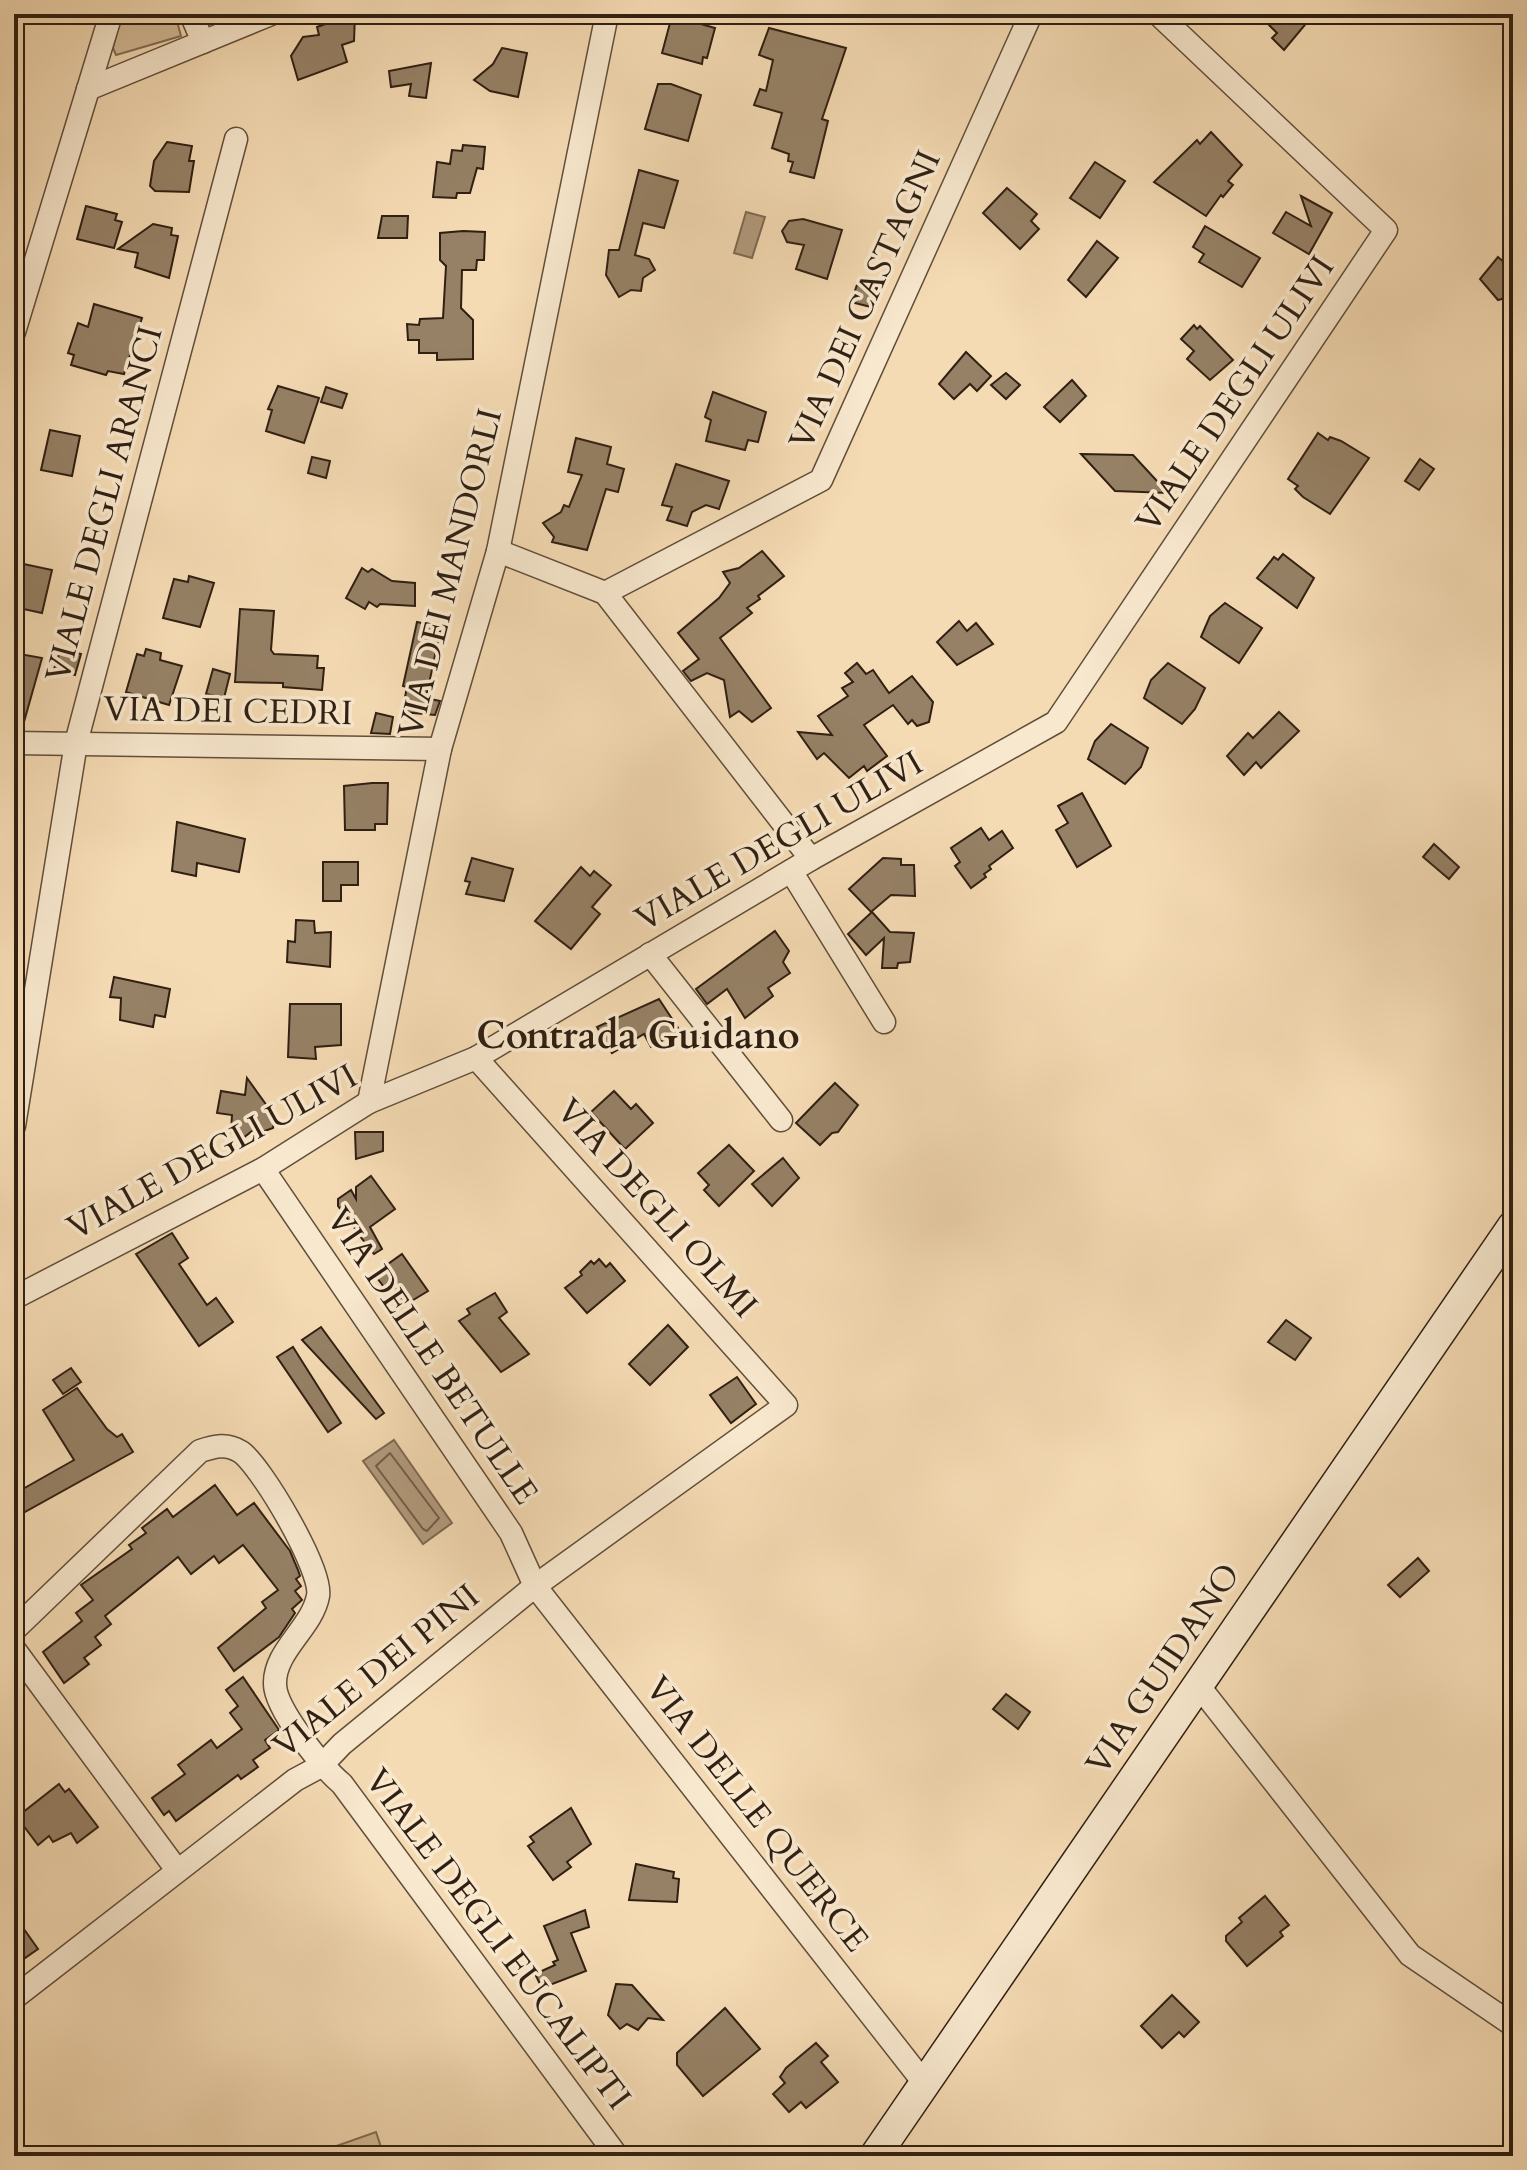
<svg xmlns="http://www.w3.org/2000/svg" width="1527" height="2170" viewBox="0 0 1527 2170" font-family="Cardo,serif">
<rect width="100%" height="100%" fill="#f5dbb4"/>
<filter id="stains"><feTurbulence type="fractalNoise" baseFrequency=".0025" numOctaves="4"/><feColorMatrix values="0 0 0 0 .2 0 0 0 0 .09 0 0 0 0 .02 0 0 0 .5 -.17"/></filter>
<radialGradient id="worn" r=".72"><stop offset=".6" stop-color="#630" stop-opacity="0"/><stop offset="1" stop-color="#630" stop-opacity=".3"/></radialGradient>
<g fill="#d4bb98" stroke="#826d55" stroke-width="2">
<path d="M121 14H175L181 36 116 55 113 48Z"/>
<path d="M376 2132 384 2156H308Z"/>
</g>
<g fill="#b29b7d" stroke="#7e6952" stroke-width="2">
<path d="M746 212 765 217 752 258 734 253Z"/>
<path d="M394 1440 452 1523 423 1544 363 1461Z"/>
</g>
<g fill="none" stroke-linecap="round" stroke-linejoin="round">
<path stroke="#715d48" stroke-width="2" d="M390 1453 439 1518 427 1531 423 1529 376 1466Z"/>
</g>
<g fill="#968166" stroke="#301f12" stroke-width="2">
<path d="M334 14H355L354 41 342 45 347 62 298 80 291 56 303 37 319 35 317 27 334 21Z"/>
<path d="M1258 14H1314L1284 50 1272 38 1277 33Z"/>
<path d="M683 19 715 28 707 58 703 57 702 64 662 53 670 23 682 24Z"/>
<path d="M769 28 846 48 822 119 828 121 814 178 790 172 793 162 788 161 789 154 772 148 782 113 754 105 760 89 766 91 773 60 759 55Z"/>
<path d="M502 48 527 53 518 97 490 91 474 80 493 64Z"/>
<path d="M431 63 426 98 409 96 411 84 391 87 389 71Z"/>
<path d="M658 84H671L701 95 688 141 645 129Z"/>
<path d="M1211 132 1242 165 1228 181 1233 185 1223 197 1221 195 1206 216 1154 182 1197 140 1200 144Z"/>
<path d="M167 142 192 146 189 161H194L189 192 155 191 150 186 154 161Z"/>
<path d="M463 145 485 147 483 169 477 168 470 193H457L456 198 433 197 437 162 450 164 452 150 462 151Z"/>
<path d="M1095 162 1125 181 1100 218 1070 198Z"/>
<path d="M639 170 678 181 664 228 643 223 635 255 649 259 655 270 643 278 641 291 631 290 619 297 606 275 609 250H619Z"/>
<path d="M1007 188 1037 214 1031 221 1039 229 1020 249 983 213Z"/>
<path d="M1301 196 1332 213 1309 254 1273 233 1286 212 1311 226Z"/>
<path d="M86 206 117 214 115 220 122 222 114 248 77 239Z"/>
<path d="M382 216H408L407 238H378Z"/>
<path d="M803 219 842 230 827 279 796 269 804 245 787 242 782 231 789 221Z"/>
<path d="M153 224 172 228 171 235 178 236 169 278 135 267 138 253 118 249Z"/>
<path d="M1205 226 1260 258 1242 287 1199 262 1204 254 1193 247Z"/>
<path d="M463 231 485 232 484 260H477L476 270H462L461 308 473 320V359L437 360V353H419V340H408L407 324 419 325 420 319 443 318 446 266 440 260V233Z"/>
<path d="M1097 241 1118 258 1086 297 1068 280Z"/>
<path d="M1498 257 1513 270V296L1498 300 1480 279Z"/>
<path d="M858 282 877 288 871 307 851 302Z"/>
<path d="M94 304 142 318 124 374 108 371 106 375 71 365 74 355 68 353 78 323 88 327Z"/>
<path d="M1194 325 1197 329 1200 326 1233 360 1210 380 1187 359 1194 351 1181 339Z"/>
<path d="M966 352 991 376 977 391 970 384 954 399 939 384Z"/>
<path d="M1006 373 1020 385 1006 399 991 385Z"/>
<path d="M1072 380 1086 396 1060 422 1044 407Z"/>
<path d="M278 386 319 398 304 443 266 431 272 410 268 409Z"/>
<path d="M326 387 347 394 342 408 321 402Z"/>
<path d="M713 392 766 412 758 442 748 440 745 450 706 441 711 420 705 417Z"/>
<path d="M50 430 80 436 72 476 41 470Z"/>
<path d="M1318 433 1328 440 1330 437 1341 441 1369 458 1330 514 1303 497 1295 489 1298 486 1288 479Z"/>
<path d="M576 438 611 447 607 464 624 469 618 492 606 489 587 550 552 542 554 537 543 523 561 512 564 505 569 507 582 475 568 472Z"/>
<path d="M1081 454 1133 455 1168 493 1115 491Z"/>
<path d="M312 457 330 461 326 478 308 473Z"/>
<path d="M1420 459 1434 469 1419 490 1405 481Z"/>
<path d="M676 464 729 481 719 509 706 505 692 512 687 526 667 520 672 507 662 505Z"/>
<path d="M762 551 784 576 758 596 760 599 747 608 752 613 720 638 771 708 752 722 739 711 730 717 724 680 707 673 691 681 683 671 699 659 678 633 719 598 730 583 723 572 739 568Z"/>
<path d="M1283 554 1314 578 1297 608 1257 578 1274 557 1278 560Z"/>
<path d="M14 562 52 570 42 613 14 607Z"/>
<path d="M362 568 368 572 372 569 392 581 415 583V606L380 604 377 607 369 602 365 609 346 598Z"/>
<path d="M189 576 214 583 200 627 163 618 174 579 188 582Z"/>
<path d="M1225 603 1262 628 1239 663 1201 637 1210 616Z"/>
<path d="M240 609 274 611 271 650 274 654 318 656 317 668H324L322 690 283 687V683L235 682Z"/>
<path d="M959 621 967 631 976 623 993 644 957 665 937 642Z"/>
<path d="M417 622 441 627 426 698 440 701 435 715 402 712 407 687 403 686Z"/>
<path d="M61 649 81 654 75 675 54 669Z"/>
<path d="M146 649 161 653 160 660 182 666 169 705 126 692 137 654 144 656Z"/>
<path d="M14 653 42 658 22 729H14Z"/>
<path d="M857 663 866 674 873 670 889 693 912 676 933 702 929 722 917 726 912 720 908 724 893 705 864 725 887 756 867 771 864 766 849 778 824 753 817 759 798 732 832 735 818 716 848 696 842 688 853 682 845 673Z"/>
<path d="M1168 663 1205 688 1195 709 1182 724 1144 698 1151 680Z"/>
<path d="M213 669 230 674 224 698 206 694Z"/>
<path d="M1279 712 1299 731 1261 768 1256 762 1244 775 1227 756 1248 733 1253 738Z"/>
<path d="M376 713 393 717 390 734 371 733Z"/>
<path d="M1111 724 1148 748 1141 767 1125 784 1088 759 1095 741Z"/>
<path d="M372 783H388L387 824H375V830H345L344 786Z"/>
<path d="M1082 793 1111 846 1077 867 1056 830 1068 823 1058 806Z"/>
<path d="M177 822 245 839 239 872 197 863 196 876 172 871Z"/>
<path d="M981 828 989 840 1002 831 1013 848 989 866 991 869 984 874 986 877 971 888 955 866 960 862 951 848Z"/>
<path d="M1434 844 1459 867 1449 879 1423 857Z"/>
<path d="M472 858 513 869 504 901 466 894 470 882 465 881Z"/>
<path d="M883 858 901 859V865H914L915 896 891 895 871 912 849 889Z"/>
<path d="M323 862H358V885H341V901H323Z"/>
<path d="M581 867 590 876 594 871 611 885 592 907 600 914 571 949 535 921Z"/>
<path d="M872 912 890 932 914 933 910 962 898 963 897 968H882L884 938 866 955 848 934Z"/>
<path d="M296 920 314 921 315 933 331 932 330 967 287 962 288 941 295 942Z"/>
<path d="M775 931 789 951 783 962 790 973 768 988 773 996 745 1018 727 989 707 1004 696 989Z"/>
<path d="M114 977 170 989 165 1017 155 1015 153 1027 120 1020 121 998 110 997Z"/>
<path d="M659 999 680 1031 651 1047 644 1034 612 1053 597 1027Z"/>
<path d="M290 1004H341V1045L315 1047 316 1059 288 1057Z"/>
<path d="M247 1078 275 1117 273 1128 259 1133 256 1128 243 1138 231 1132 232 1115 217 1113 221 1091 245 1095Z"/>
<path d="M835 1083 858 1105 838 1132 832 1133 820 1145 796 1123Z"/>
<path d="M614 1091 631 1109 636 1104 653 1123 625 1149 591 1112Z"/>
<path d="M355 1132H383V1151L356 1159Z"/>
<path d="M729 1145 754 1171 719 1206 704 1190 709 1185 698 1173Z"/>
<path d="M783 1158 799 1178 772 1206 752 1184Z"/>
<path d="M371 1176 395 1209 370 1227 382 1249 374 1254 359 1235 356 1237V1230L338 1206V1199L351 1190 356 1199V1187Z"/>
<path d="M172 1233 188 1258 179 1264 207 1305 216 1298 233 1322 199 1346 136 1254Z"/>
<path d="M402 1254 428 1291 400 1308 374 1274Z"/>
<path d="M599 1259 606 1267 610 1263 625 1281 587 1313 565 1288 582 1275 580 1272 591 1261 594 1264Z"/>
<path d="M495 1293 507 1312 499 1318 529 1354 501 1372 459 1321 470 1314 467 1309Z"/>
<path d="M1286 1320 1311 1338 1295 1360 1268 1342Z"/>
<path d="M668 1325 688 1347 650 1385 629 1364Z"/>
<path d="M321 1327 384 1413 376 1419 302 1340Z"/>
<path d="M293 1347 341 1423 328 1432 277 1357Z"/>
<path d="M71 1368 81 1382 63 1394 53 1380Z"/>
<path d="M737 1377 756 1404 731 1423 710 1395Z"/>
<path d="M77 1388 107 1429 117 1437 122 1434 133 1452 14 1518V1494L74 1460 43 1410Z"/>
<path d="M215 1485 237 1515 254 1503 290 1551 298 1570 300 1576 296 1579 301 1586 295 1591 302 1600 292 1609 295 1613 279 1637 234 1671 218 1648 266 1608 262 1602 278 1590 243 1545 219 1563 214 1556 191 1574 178 1557 105 1616 111 1624 95 1637 101 1645 84 1658 89 1664 64 1683 43 1652 82 1621 76 1613 93 1600 81 1585 132 1549 129 1545 146 1533 142 1528 167 1509 173 1517Z"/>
<path d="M1418 1558 1429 1571 1400 1597 1388 1585Z"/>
<path d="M243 1677 279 1730 265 1740 270 1748 253 1760 258 1767 241 1779 238 1775 176 1821 169 1811 164 1815 152 1798 185 1774 178 1765 211 1740 217 1748 242 1729 230 1713 238 1706 226 1690Z"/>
<path d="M1006 1694 1030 1712 1018 1729 993 1709Z"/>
<path d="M59 1784 65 1792 69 1789 98 1827 77 1843 71 1833 53 1842 49 1836 38 1845 17 1817Z"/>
<path d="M571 1808 591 1844 567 1862 571 1867 553 1880 528 1846 534 1842 530 1837Z"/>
<path d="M636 1864 674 1872 673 1878 679 1879 677 1902 629 1900Z"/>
<path d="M1265 1896 1289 1925 1280 1932 1283 1936 1247 1966 1226 1941V1936L1242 1922 1239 1918Z"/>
<path d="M585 1910 589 1927 571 1933 586 1971 542 1988 535 1974 555 1965 553 1962 558 1960 544 1926Z"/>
<path d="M14 1915 38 1949 25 1958 14 1941Z"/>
<path d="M616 1984 632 1985 663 2020 648 2018 638 2030 627 2024 620 2029 608 2015Z"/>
<path d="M1172 1995 1199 2022 1184 2037 1179 2032 1162 2048 1141 2026Z"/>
<path d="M725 2008 760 2049 703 2096 677 2065V2053Z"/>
<path d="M816 2043 828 2056 821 2062 838 2082 806 2108 801 2102 789 2112 773 2094 785 2083 780 2077 786 2068Z"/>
</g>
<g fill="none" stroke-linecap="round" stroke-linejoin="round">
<defs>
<g id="minor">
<path d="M191 14 203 42"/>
<path d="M88 89 271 14"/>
<path d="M14 332 111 14"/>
<path d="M498 551 605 593 811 859"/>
<path d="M605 593 821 480 1031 14"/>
<path d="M14 743 440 749"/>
<path d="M791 871 884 1022"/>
<path d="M650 954 781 1120"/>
<path d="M369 1102 440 749 498 551 607 14"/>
<path d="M14 1126 76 743 236 139"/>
<path d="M263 1169 511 1533 535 1586 925 2084"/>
<path d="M14 1298 263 1169 369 1102 476 1058 811 859 1056 722 1386 230 1158 14"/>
<path d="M14 1630 200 1451C215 1446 227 1443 241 1452 262 1467 323 1571 318 1596 312 1628 274 1651 275 1684 275 1709 323 1768 342 1784L617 2156"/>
<path d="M14 1649 177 1870"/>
<path d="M1198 1685 1410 1955 1513 2025"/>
<path d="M14 1998 295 1780 321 1766 342 1744 535 1586 786 1405 476 1058"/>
</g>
<path id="secondary" d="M875 2156 1513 1226"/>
</defs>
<use href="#minor" stroke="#614e3a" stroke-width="25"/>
<use href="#secondary" stroke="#301f12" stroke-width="33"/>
<use href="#minor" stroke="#f8e8ce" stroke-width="22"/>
<use href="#secondary" stroke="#f8e8ce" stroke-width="30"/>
</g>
<g text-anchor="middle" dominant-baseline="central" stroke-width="7" stroke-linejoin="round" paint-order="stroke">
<g font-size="34" fill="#301f12" stroke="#f8e8ce">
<text transform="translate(865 300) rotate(-66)">VIA DEI CASTAGNI</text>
<text transform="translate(1235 394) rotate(-56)">VIALE DEGLI ULIVI</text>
<text transform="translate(104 504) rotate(-75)">VIALE DEGLI ARANCI</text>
<text transform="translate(450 573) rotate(-76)">VIA DEI MANDORLI</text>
<text transform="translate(228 711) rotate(1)">VIA DEI CEDRI</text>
<text transform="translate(779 841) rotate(-30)">VIALE DEGLI ULIVI</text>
<text transform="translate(212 1152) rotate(-29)">VIALE DEGLI ULIVI</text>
<text transform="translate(657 1208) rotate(48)">VIA DEGLI OLMI</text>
<text transform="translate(432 1356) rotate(56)">VIA DELLE BETULLE</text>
<text transform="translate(1163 1669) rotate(-56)">VIA GUIDANO</text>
<text transform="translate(376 1671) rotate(-39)">VIALE DEI PINI</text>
<text transform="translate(757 1814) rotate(52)">VIA DELLE QUERCE</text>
<text transform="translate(498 1939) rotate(53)">VIALE DEGLI EUCALIPTI</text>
</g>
<g font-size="38" font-weight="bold" fill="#301f12" stroke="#f8e8ce">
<text x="638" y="1036">Contrada Guidano</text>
</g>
</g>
<rect width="1527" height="2170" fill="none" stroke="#f5dbb4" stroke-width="48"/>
<rect x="16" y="16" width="1495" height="2138" fill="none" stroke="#301f12" stroke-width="4"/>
<rect x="24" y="24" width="1479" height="2122" fill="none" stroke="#301f12" stroke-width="2"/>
<rect width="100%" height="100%" filter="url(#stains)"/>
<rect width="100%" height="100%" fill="url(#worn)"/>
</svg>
